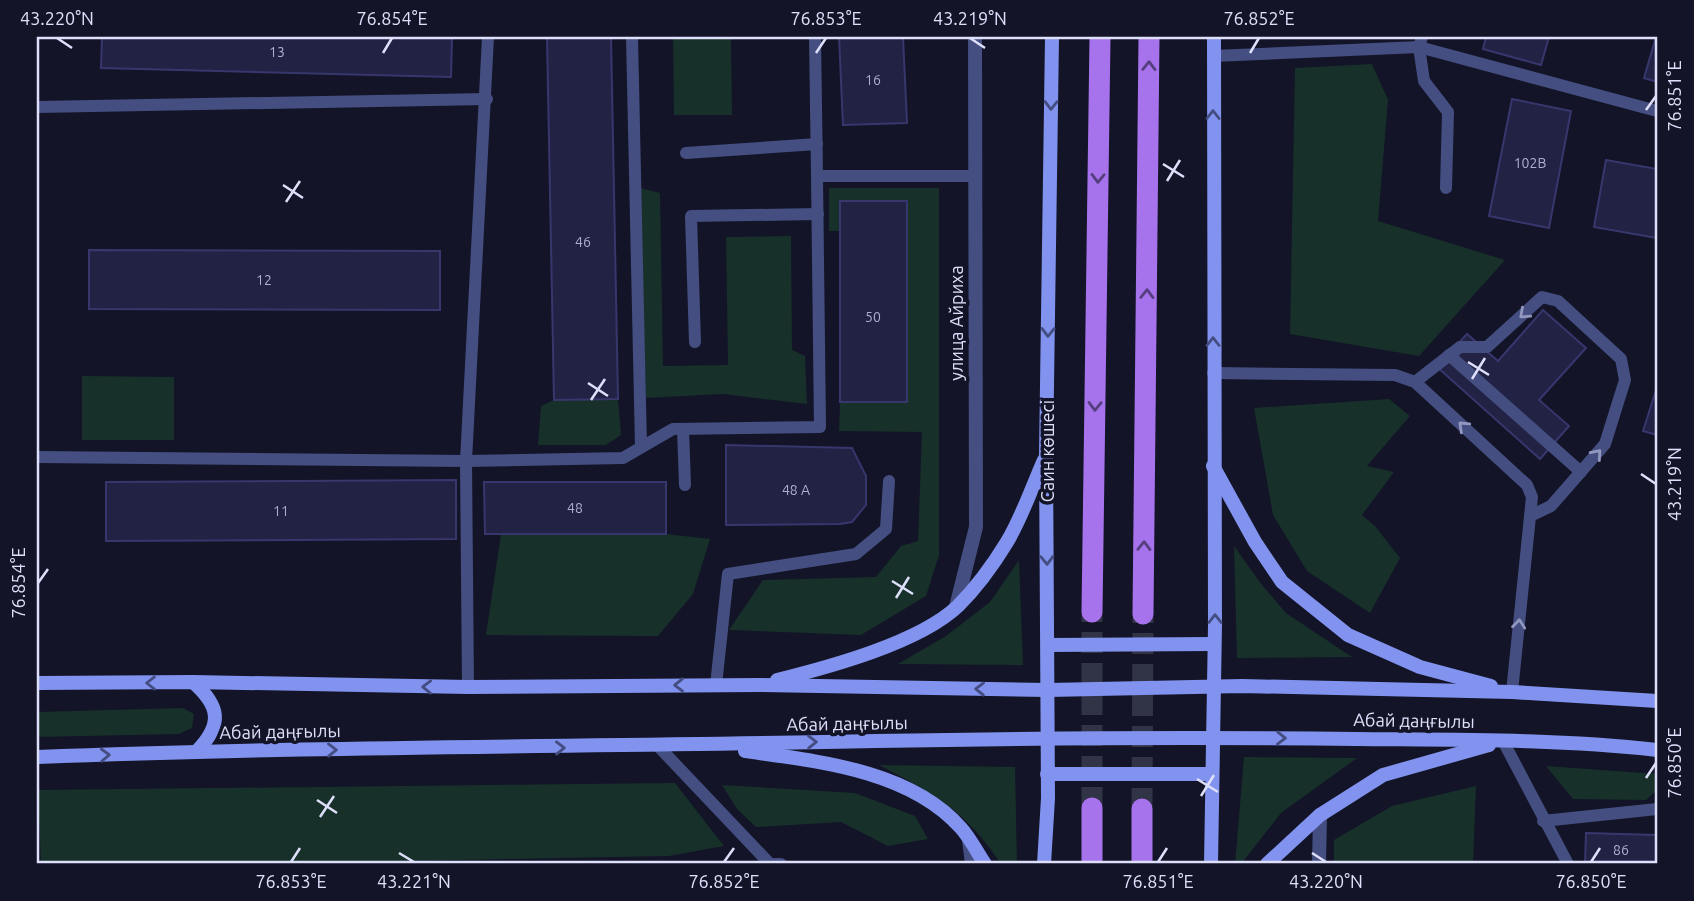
<svg xmlns="http://www.w3.org/2000/svg" width="1694" height="901" viewBox="0 0 1694 901" font-family="Ubuntu,sans-serif">
<rect width="100%" height="100%" fill="#131427"/>
<g fill="#17302a">
<path d="M673 37H731L732 115H674Z"/>
<path d="M1372 64 1388 100 1378 221 1505 260 1419 356 1290 334 1295 68Z"/>
<path d="M640 188 660 193 663 366 728 365 726 237 791 236 792 350 805 356 807 404 723 394 646 398Z"/>
<path d="M829 188H939V555L926 596 861 635 729 630 763 580 876 577 901 546 918 541 922 432 839 431 840 402H907V202L840 201V231H829Z"/>
<path d="M82 376 174 377V440H82Z"/>
<path d="M618 399 621 435 606 445H538L541 406 554 400Z"/>
<path d="M1389 399 1410 416 1367 466 1394 472 1362 515 1375 526 1400 558 1370 613 1307 571 1273 515 1254 408Z"/>
<path d="M501 534H666L710 539 693 594 658 636 486 635Z"/>
<path d="M1234 546 1262 585 1286 613 1352 657 1237 658Z"/>
<path d="M1019 560 1023 665 898 664 946 636 990 602Z"/>
<path d="M183 708 194 714 192 728 179 734 37 737V712Z"/>
<path d="M1244 757 1357 758 1281 813 1241 864H1235Z"/>
<path d="M879 765 1015 767 1017 864H1001C966 811 934 794 879 765Z"/>
<path d="M1546 766 1657 774V790L1646 800 1573 799Z"/>
<path d="M675 783 724 846 669 856 245 864H41L38 790Z"/>
<path d="M722 785 855 793 915 816 928 839 888 846 841 822 756 827 737 809Z"/>
<path d="M1476 786 1473 864H1334V840L1392 806Z"/>
</g>
<g fill="#222245" stroke="#37376e" stroke-width="2">
<path d="M102 37H452L451 77 101 68Z"/>
<path d="M547 37H611L618 399 554 400Z"/>
<path d="M839 37H903L907 123 843 125Z"/>
<path d="M1486 37H1549L1541 65 1483 49Z"/>
<path d="M1656 37H1657V82L1644 78Z"/>
<path d="M1512 99 1571 111 1549 228 1489 216Z"/>
<path d="M1606 160 1657 169V238L1594 227Z"/>
<rect x="840" y="201" width="67" height="201"/>
<path d="M89 250 440 251V310L89 309Z"/>
<path d="M1543 310 1586 348 1539 400 1569 426 1540 459 1437 367 1467 334 1498 361Z"/>
<path d="M1657 387V435L1643 431Z"/>
<path d="M726 445 852 448 866 476V505L852 522 840 524 726 525Z"/>
<path d="M456 480V539L106 541V482Z"/>
<path d="M484 482H666V534H485Z"/>
<path d="M1586 833 1657 835V864H1585Z"/>
</g>
<g fill="none" stroke-linecap="round" stroke-linejoin="round">
<g stroke="#313347" stroke-width="21" stroke-dasharray="21 10" stroke-linecap="butt">
<path d="M1092 808V612"/>
<path d="M1142 809 1143 614"/>
</g>
<g stroke="#444e80" stroke-width="12">
<path d="M632 37 641 447"/>
<path d="M815 37 817 176"/>
<path d="M1213 56 1419 47 1422 37"/>
<path d="M37 107 487 99"/>
<path d="M686 153 817 144"/>
<path d="M1446 188 1448 112 1424 81 1419 47 1657 111"/>
<path d="M695 342 691 216 818 214"/>
<path d="M1449 355 1581 472"/>
<path d="M1213 373 1395 375 1415 382 1527 485 1532 497 1512 692"/>
<path d="M1415 382 1460 347H1487L1542 297 1558 301 1621 359 1625 380 1605 444 1551 506 1530 516"/>
<path d="M683 429 685 485"/>
<path d="M37 457 466 461 623 458 673 429 820 427 817 176H975"/>
<path d="M716 685 728 574 856 554 886 529 889 481"/>
<path d="M468 687 466 461 488 37"/>
<path d="M1503 741 1568 864"/>
<path d="M659 747 770 864H781"/>
<path d="M1543 821 1657 809"/>
</g>
<g stroke="#444e80" stroke-width="14">
<path d="M956 607 976 527 975 37"/>
<path d="M969 840 972 864"/>
<path d="M1319 864 1320 815"/>
</g>
<g stroke="#8193ee" stroke-width="14">
<path d="M1213 466 1255 542 1282 582 1348 635 1420 667 1491 686"/>
<path d="M1048 645 1214 644"/>
<path d="M777 680C829 667 919 643 958 606 977 587 993 565 1007 542 1022 517 1032 487 1044 460"/>
<path d="M193 682C220 706 223 724 197 751"/>
<path d="M37 683 193 682 468 687 759 685 1048 690 1242 686 1512 692 1657 701"/>
<path d="M745 751C817 761 910 770 961 828 970 838 977 852 985 864"/>
<path d="M37 757C316 746 596 747 876 741 1036 738 1196 737 1356 739 1457 740 1557 739 1657 750"/>
<path d="M1047 774H1212"/>
<path d="M1044 864 1048 798 1046 455 1052 37"/>
<path d="M1211 864 1215 625 1214 37"/>
<path d="M1267 864 1320 815 1383 775 1489 745"/>
</g>
<g stroke="#a773ed" stroke-width="21">
<path d="M1092 612 1100 37"/>
<path d="M1143 614 1149 37"/>
<path d="M1142 809V864"/>
<path d="M1092 864V808"/>
</g>
</g>
<defs><path id="oneway-chevron" d="M-2-3.5L2.5 0L-2 3.5" fill="none" stroke-width="1.6" stroke-linecap="round" stroke-linejoin="round" transform="scale(1.75)"/></defs>
<g stroke="#563f80">
<use href="#oneway-chevron" transform="translate(1149 66) rotate(-89)"/>
<use href="#oneway-chevron" transform="translate(1098 178) rotate(91)"/>
<use href="#oneway-chevron" transform="translate(1147 294) rotate(-89)"/>
<use href="#oneway-chevron" transform="translate(1095 406) rotate(91)"/>
<use href="#oneway-chevron" transform="translate(1144 546) rotate(-89)"/>
</g>
<g stroke="#444d81">
<use href="#oneway-chevron" transform="translate(1051 105) rotate(91)"/>
<use href="#oneway-chevron" transform="translate(1213 115) rotate(-90)"/>
<use href="#oneway-chevron" transform="translate(1048 332) rotate(91)"/>
<use href="#oneway-chevron" transform="translate(1213 342) rotate(-90)"/>
<use href="#oneway-chevron" transform="translate(1047 560) rotate(89)"/>
<use href="#oneway-chevron" transform="translate(1215 619) rotate(-90)"/>
<use href="#oneway-chevron" transform="translate(151 683) rotate(180)"/>
<use href="#oneway-chevron" transform="translate(679 685) rotate(179)"/>
<use href="#oneway-chevron" transform="translate(427 687) rotate(-179)"/>
<use href="#oneway-chevron" transform="translate(980 689) rotate(-179)"/>
<use href="#oneway-chevron" transform="translate(1281 738) rotate(1)"/>
<use href="#oneway-chevron" transform="translate(812 742) rotate(-1)"/>
<use href="#oneway-chevron" transform="translate(560 748) rotate(-1)"/>
<use href="#oneway-chevron" transform="translate(332 750) rotate(-1)"/>
<use href="#oneway-chevron" transform="translate(105 755) rotate(-2)"/>
</g>
<g stroke="#9197be">
<use href="#oneway-chevron" transform="translate(1524 314) rotate(138)"/>
<use href="#oneway-chevron" transform="translate(1463 426) rotate(-137)"/>
<use href="#oneway-chevron" transform="translate(1597 454) rotate(-49)"/>
<use href="#oneway-chevron" transform="translate(1519 624) rotate(-84)"/>
</g>
<path fill="none" stroke="#dee0fb" stroke-width="2.5" d="M57 38 72 48M970 38 985 48M383 53 392 38M816 53 826 38M1250 53 1259 38M1646 110 1656 96M1163 164 1184 177M1167 181 1180 160M283 185 303 198M286 202 300 181M1468 362 1489 375M1472 379 1485 358M588 383 608 396M591 400 605 379M1641 474 1656 484M892 581 913 594M38 583 48 569M896 598 909 577M1646 778 1656 763M1197 779 1218 792M1201 796 1214 775M317 800 337 813M320 817 334 796M399 853 414 862M1312 853 1326 862M291 862 300 848M724 862 734 848M1158 862 1167 848M1591 862 1600 848"/>
<g text-anchor="middle" dominant-baseline="central" stroke-width="7" stroke-linejoin="round" paint-order="stroke">
<g font-size="14" fill="#afb0ce">
<text x="277" y="52">13</text>
<text x="873" y="80">16</text>
<text x="1530" y="163">102В</text>
<text x="583" y="242">46</text>
<text x="264" y="280">12</text>
<text x="873" y="317">50</text>
<text x="796" y="490">48 А</text>
<text x="575" y="508">48</text>
<text x="281" y="511">11</text>
<text x="1621" y="850">86</text>
</g>
<g font-size="18" fill="#dee0fb" stroke="#131427">
<text transform="translate(956 323) rotate(-90)">улица Айриха</text>
<text transform="translate(1047 451) rotate(-90)">Саин көшесі</text>
<text transform="translate(1414 720) rotate(1)">Абай даңғылы</text>
<text transform="translate(847 723) rotate(-1)">Абай даңғылы</text>
<text transform="translate(280 731) rotate(-1)">Абай даңғылы</text>
</g>
</g>
<rect width="1694" height="901" fill="none" stroke="#131427" stroke-width="77"/>
<rect x="38" y="38" width="1618" height="824" fill="none" stroke="#dee0fb" stroke-width="2.5"/>
<g font-size="18" text-anchor="middle" fill="#dee0fb">
<text x="57" y="25">43.220°N</text>
<text x="392" y="25">76.854°E</text>
<text x="826" y="25">76.853°E</text>
<text x="970" y="25">43.219°N</text>
<text x="1259" y="25">76.852°E</text>
<text transform="translate(1675 96) rotate(-90)" y="6">76.851°E</text>
<text transform="translate(1675 484) rotate(-90)" y="6">43.219°N</text>
<text transform="translate(19 583) rotate(-90)" y="6">76.854°E</text>
<text transform="translate(1675 763) rotate(-90)" y="6">76.850°E</text>
<text x="291" y="888">76.853°E</text>
<text x="414" y="888">43.221°N</text>
<text x="724" y="888">76.852°E</text>
<text x="1158" y="888">76.851°E</text>
<text x="1326" y="888">43.220°N</text>
<text x="1591" y="888">76.850°E</text>
</g>
</svg>
